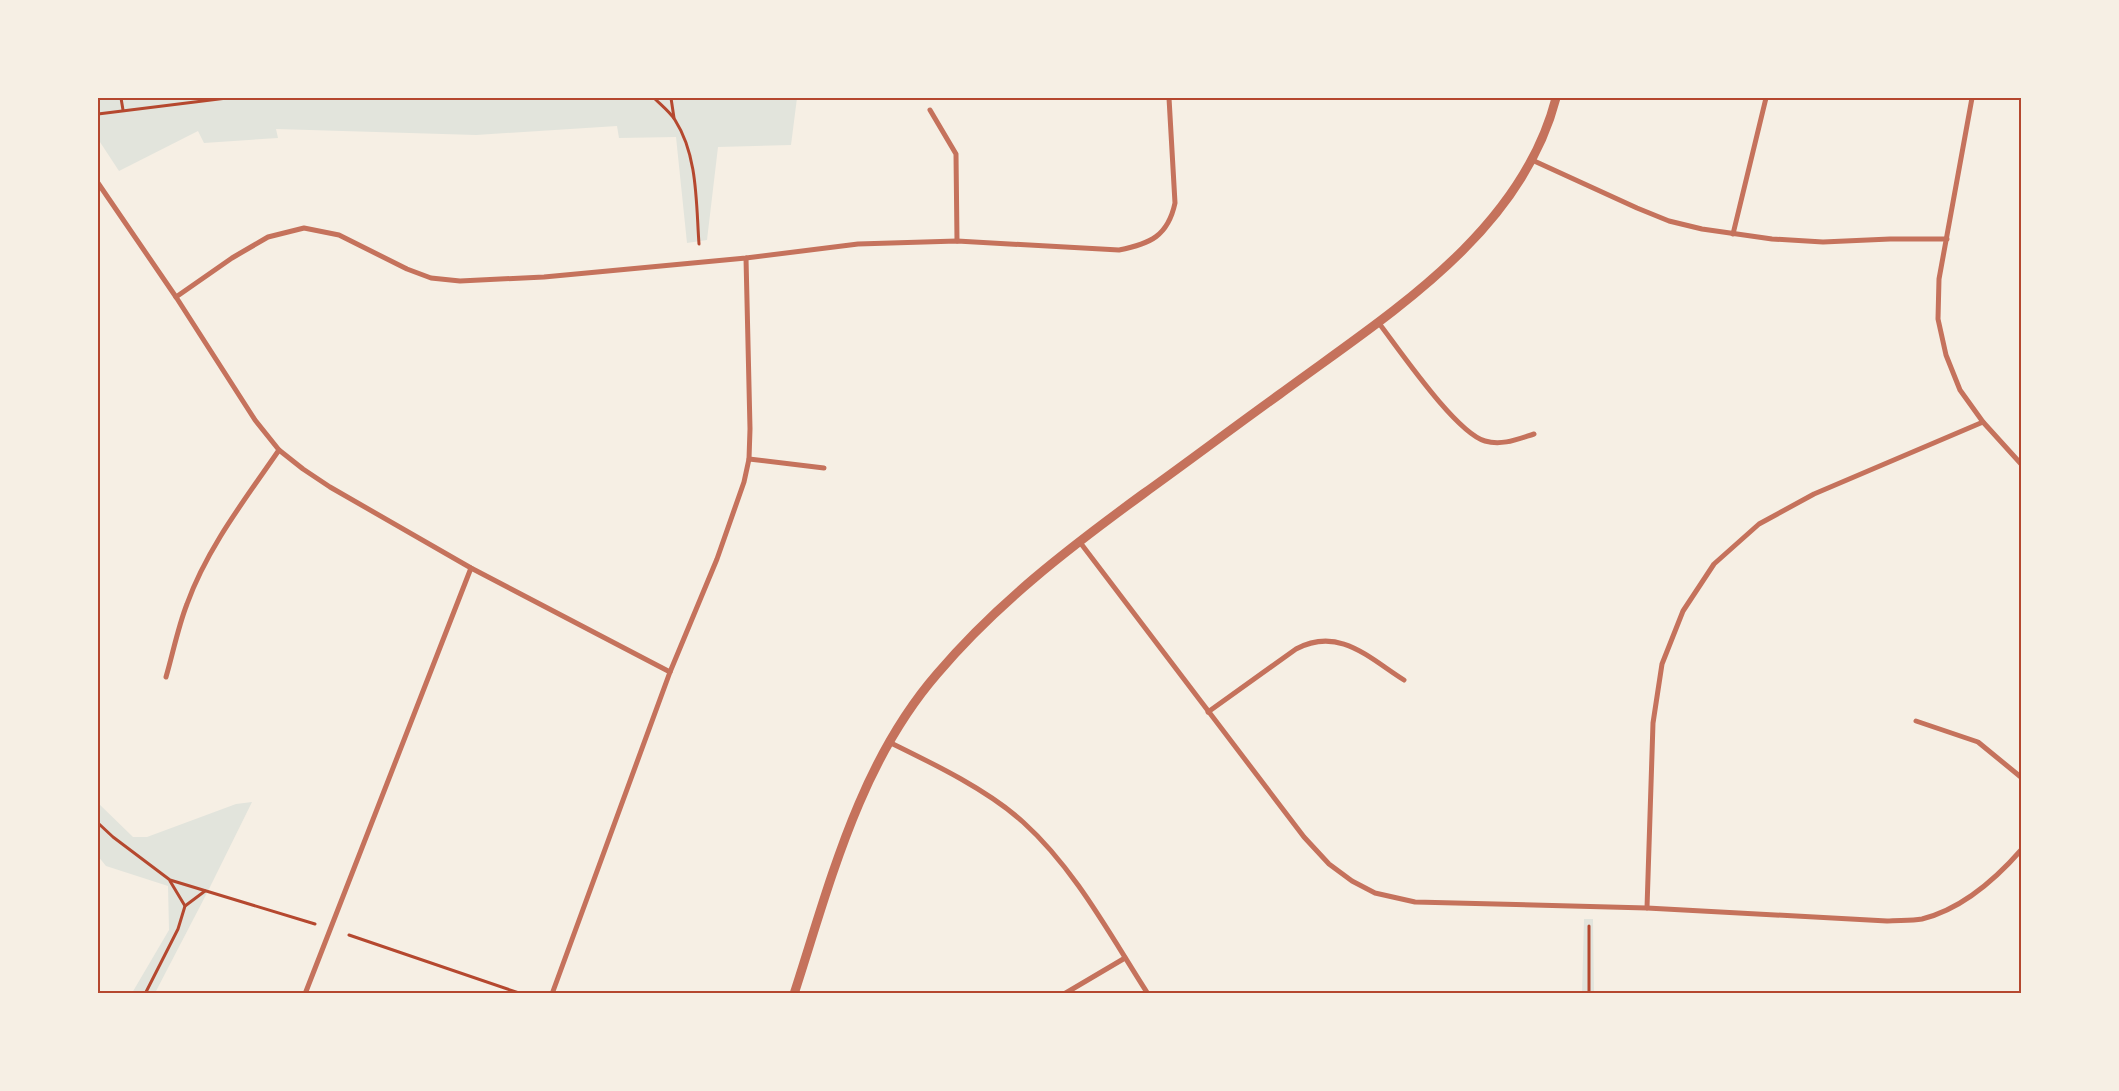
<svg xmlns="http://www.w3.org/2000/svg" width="2119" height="1091" viewBox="0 0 2119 1091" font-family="Montserrat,sans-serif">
<rect width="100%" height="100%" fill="#f6efe4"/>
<g fill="#e2e4dc">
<path d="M98 98H797L791 145 718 147 707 240 687 243 676 137 619 138 617 126 476 135 276 129 278 138 204 143 198 131 119 171 98 139Z"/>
<path d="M252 802 208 891 155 993H132L169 930 168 886 106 866 98 856V803L133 837H147L236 804Z"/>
<path d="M1584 919H1593L1594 993 1582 994Z"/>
</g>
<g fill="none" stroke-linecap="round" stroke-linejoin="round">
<g stroke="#b5482f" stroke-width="3">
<path d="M121 98 123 110"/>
<path d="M654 98C661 105 670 112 675 120 698 156 696 203 699 244"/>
<path d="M671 98 674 118"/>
<path d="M98 114 227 98"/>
<path d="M98 823 113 837 170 880 315 924"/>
<path d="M170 881 185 906"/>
<path d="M1589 926V994"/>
<path d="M349 935 522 994"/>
<path d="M145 994 178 929 185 906 205 891"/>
</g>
<g stroke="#c5725c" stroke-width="5">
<path d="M1972 98 1939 279 1938 319 1946 355 1960 390 1983 422 2022 465"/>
<path d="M930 110 956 154 957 241"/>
<path d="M1532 160 1637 208 1669 221 1702 229 1772 239 1823 242 1890 239H1947"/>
<path d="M98 183 176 297 255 420 279 450 303 469 330 487 471 568 670 672"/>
<path d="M1733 234 1766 98"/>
<path d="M176 297 232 258 268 237 304 228 339 235 407 269 431 278 460 281 544 277 746 258 858 244 957 241 1119 250C1150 244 1168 236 1175 203L1169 98"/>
<path d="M1378 322C1399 349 1455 432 1485 441 1502 446 1518 439 1534 434"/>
<path d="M749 459 824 468"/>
<path d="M1079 541 1304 837 1329 864 1352 881 1375 893 1415 902 1647 908 1887 921C1898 920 1911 921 1922 919 1962 909 1995 880 2022 849"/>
<path d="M166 677C173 653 178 627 187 604 207 548 246 498 279 450"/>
<path d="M1208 712 1296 649C1339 626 1369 658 1404 680"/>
<path d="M1916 721 1978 742 2022 778"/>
<path d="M889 742C932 763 988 790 1023 822 1075 869 1110 935 1148 994"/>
<path d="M1647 908 1653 723 1662 664 1683 611 1714 564 1759 524 1814 494 1983 422"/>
<path d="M305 994 471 568"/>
<path d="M552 994 670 672 717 559 744 482 749 459 750 429 746 258"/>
<path d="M1064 994 1125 958"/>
</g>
<path stroke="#c5725c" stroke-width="9" d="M794 994C830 883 859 764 937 674 996 604 1069 548 1143 494 1189 461 1234 427 1280 394 1387 315 1521 234 1556 98"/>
</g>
<rect width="2119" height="1091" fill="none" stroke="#f6efe4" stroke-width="198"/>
<rect x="99" y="99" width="1921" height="893" fill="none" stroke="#b5482f" stroke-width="2"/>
</svg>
